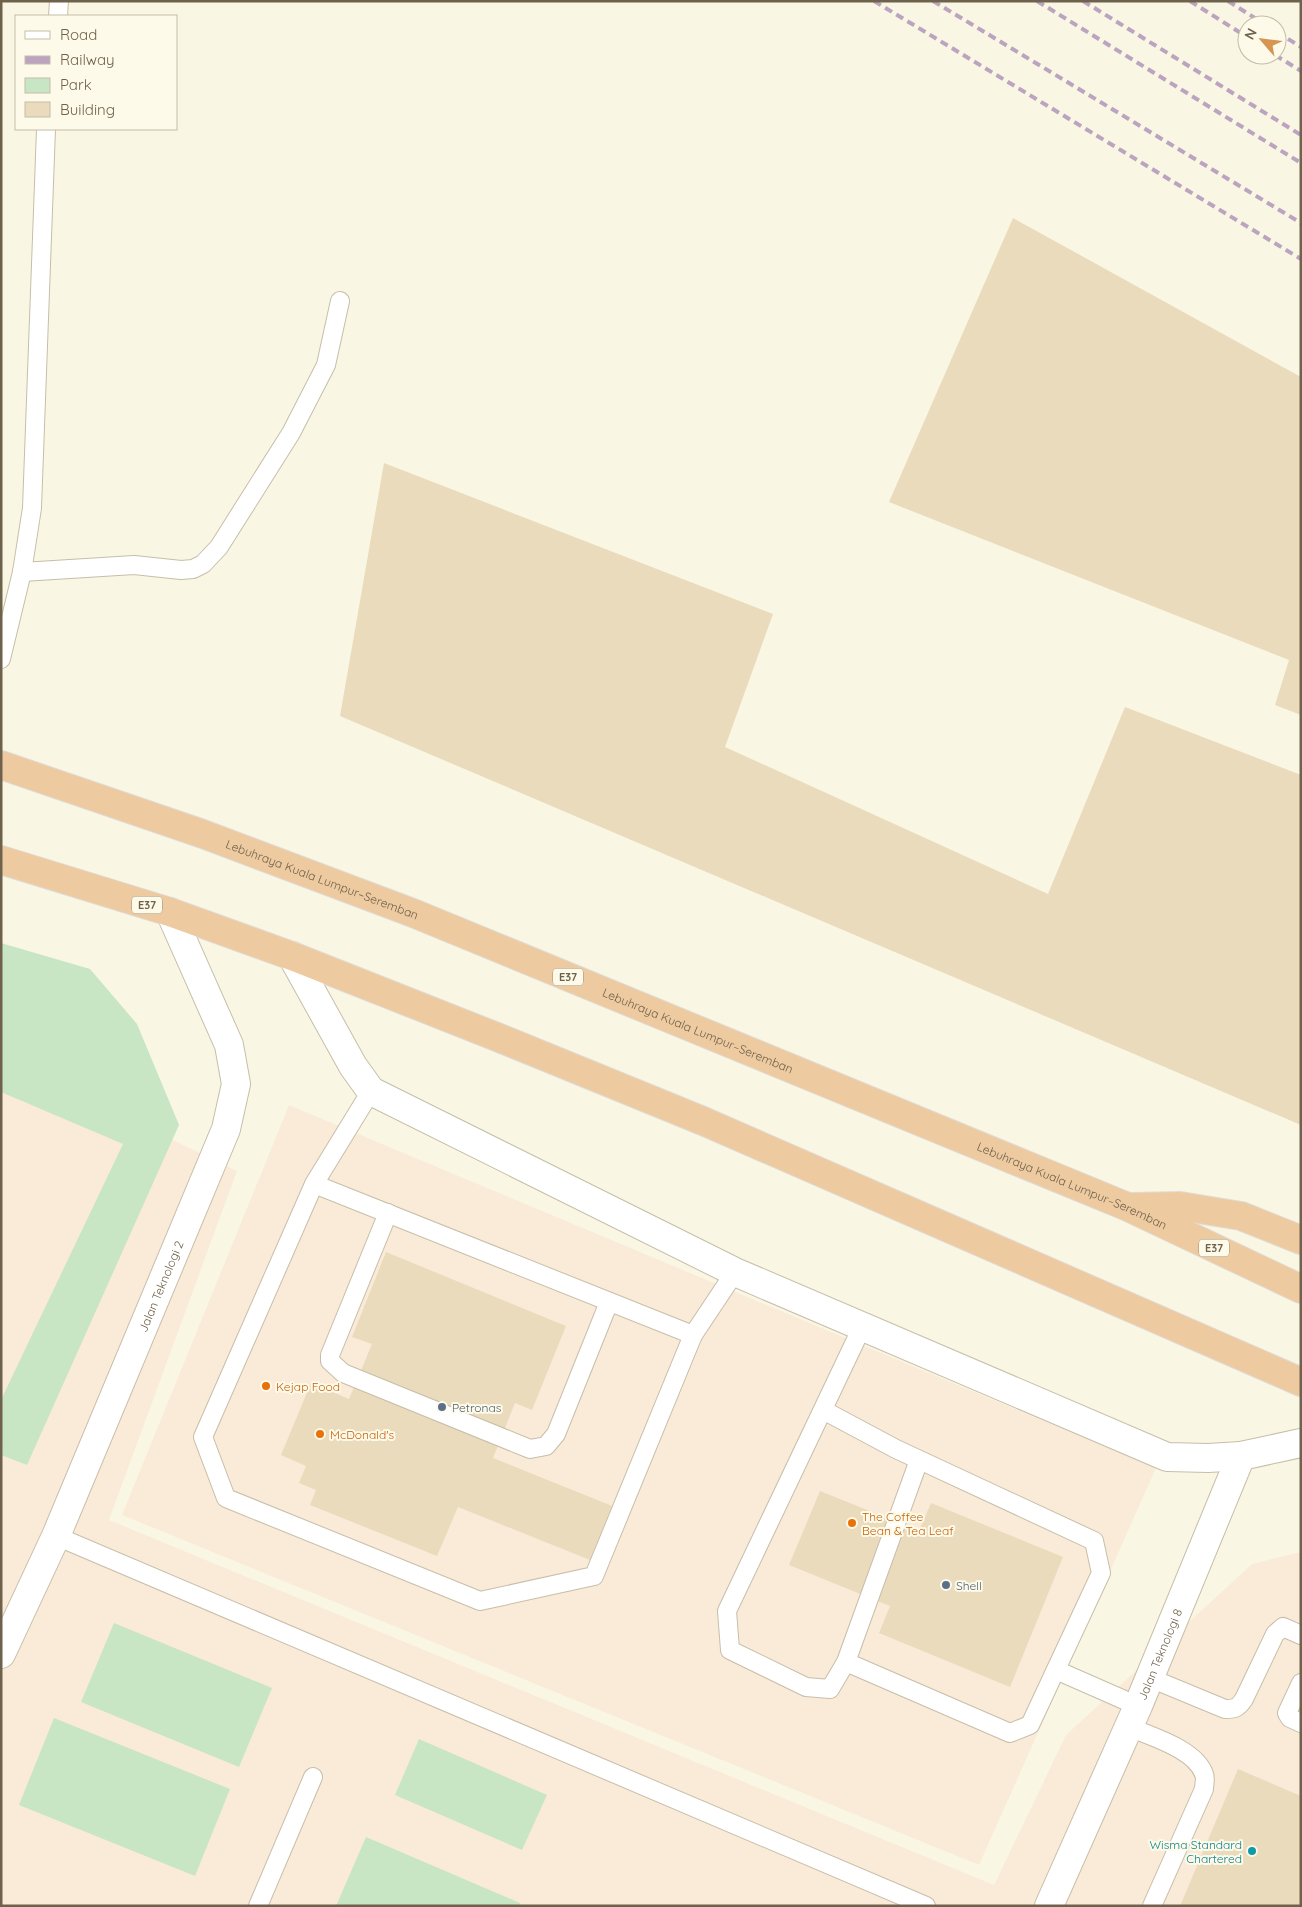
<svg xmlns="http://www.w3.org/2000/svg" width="1302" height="1907" viewBox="0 0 1302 1907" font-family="Quicksand,sans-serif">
<rect width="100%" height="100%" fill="#f9f7e3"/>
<g fill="#f9ebd8">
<path d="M1 1040 132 1120 237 1171 109 1520 994 1885 1066 1735 1252 1564 1301 1552V1906H1Z"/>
<path d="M289 1105 1156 1468 979 1865 122 1515Z"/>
</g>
<g fill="#c8e5c4">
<path d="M1 943 90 969 137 1024 179 1125 27 1465 1 1455V1400L123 1144 1 1092Z"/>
<path d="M114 1623 272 1688 239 1767 81 1702Z"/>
<path d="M54 1718 230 1789 195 1876 19 1805Z"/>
<path d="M419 1739 547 1795 522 1850 395 1795Z"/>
<path d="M366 1837 520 1903 519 1906H336Z"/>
</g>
<g fill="#eadbbc">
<path d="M1013 218 1301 377V715L1275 705 1289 660 889 502Z"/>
<path d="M384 463 773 614 725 747 1048 894 1125 707 1301 775V1125L340 716Z"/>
<path d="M386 1252 566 1326 532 1410 515 1403 493 1458 612 1506 590 1560 458 1507 437 1556 310 1505 316 1490 299 1483 306 1466 281 1455 311 1383 349 1399 372 1344 352 1337Z"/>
<path d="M820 1491 919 1531 931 1503 1063 1557 1010 1687 879 1633 890 1606 789 1565Z"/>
<path d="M1238 1769 1301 1796V1906H1180Z"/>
</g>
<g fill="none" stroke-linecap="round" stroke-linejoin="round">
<defs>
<g id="lane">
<path d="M58 16 59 1"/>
<path d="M22 572 134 565 181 570 193 569 203 564 219 547 291 433 326 365 340 301"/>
<path d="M1 659 22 572 32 508 46 129"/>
<path d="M314 1184 693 1335 594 1576 480 1601 226 1498 203 1437 314 1184 371 1091"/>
<path d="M388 1213 330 1355V1361L343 1373 530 1449 546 1446 556 1434 609 1302"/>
<path d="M693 1335 735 1272"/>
<path d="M823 1410 896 1449 1094 1541 1101 1573 1030 1725 1010 1733 846 1662 830 1689 806 1687 730 1650 727 1611 862 1327"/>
<path d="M56 1536 926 1906"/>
<path d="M846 1662 919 1460"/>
<path d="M1056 1670 1138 1706"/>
<path d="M1150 1678 1225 1709C1235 1709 1238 1708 1244 1699L1275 1634 1283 1627 1301 1635"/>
<path d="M1301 1683 1287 1713 1290 1718 1301 1723"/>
<path d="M1129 1727C1152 1737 1195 1749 1204 1774 1206 1778 1204 1784 1204 1789L1152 1906"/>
<path d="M258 1906 313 1777"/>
</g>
<g id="street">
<path d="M292 956 353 1066 371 1091 735 1272 1167 1457 1208 1458 1241 1456 1301 1443"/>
<path id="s1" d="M1 1654 56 1536 226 1129 236 1084 229 1045 170 912"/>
<path id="s2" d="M1049 1906 1138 1706 1241 1456"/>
</g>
<g id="highway">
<path id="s3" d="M1 765 203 834 413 913 1128 1207 1301 1289"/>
<path d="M1 860 170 912 292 956 497 1037 703 1121 1301 1382"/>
<path d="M1132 1207 1180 1206 1241 1216 1301 1240"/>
</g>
</defs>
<use href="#lane" stroke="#c7bea9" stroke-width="20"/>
<use href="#street" stroke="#c7bea9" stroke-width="30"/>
<use href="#highway" stroke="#dfdcd8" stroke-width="30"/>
<use href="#lane" stroke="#fff" stroke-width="18"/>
<use href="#street" stroke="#fff" stroke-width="28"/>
<use href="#highway" stroke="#eecaa0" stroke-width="28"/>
<g stroke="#bca4c1" stroke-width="4" stroke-dasharray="8 5" stroke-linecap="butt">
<path d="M874 1 1301 259"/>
<path d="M933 1 1301 223"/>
<path d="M1037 1 1301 163"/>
<path d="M1083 1 1301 135"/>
<path d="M1190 1 1247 37"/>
<path d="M1228 1 1266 25"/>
<path d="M1277 32 1301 47"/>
<path d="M1275 55 1301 71"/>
</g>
</g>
<g fill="#e8710a" stroke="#fdfae9" stroke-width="2">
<circle cx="266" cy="1386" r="5"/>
<circle cx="320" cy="1434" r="5"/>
<circle cx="852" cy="1523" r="5"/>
</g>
<g fill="#5c6f8a" stroke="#fdfae9" stroke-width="2">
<circle cx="442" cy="1407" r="5"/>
<circle cx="946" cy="1585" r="5"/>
</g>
<circle fill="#0f9aa8" stroke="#fdfae9" stroke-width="2" cx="1252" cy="1851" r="5"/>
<g text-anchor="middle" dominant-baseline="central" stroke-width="4" stroke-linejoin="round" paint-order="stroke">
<g fill="#fdfae9" stroke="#9a907b" stroke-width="1">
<rect x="132" y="896.5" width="30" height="17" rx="4"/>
<rect x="553" y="968.5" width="30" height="17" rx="4"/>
<rect x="1199" y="1239.5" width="30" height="17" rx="4"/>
</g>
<g font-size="11" font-weight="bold" fill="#6f624c">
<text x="147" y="905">E37</text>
<text x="568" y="977">E37</text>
<text x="1214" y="1248">E37</text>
</g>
<g font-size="12" fill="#6f624c" stroke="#fdfae9">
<text stroke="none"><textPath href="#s3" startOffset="341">Lebuhraya Kuala Lumpur–Seremban</textPath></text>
<text stroke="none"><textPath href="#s3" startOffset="746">Lebuhraya Kuala Lumpur–Seremban</textPath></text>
<text stroke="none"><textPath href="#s3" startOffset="1151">Lebuhraya Kuala Lumpur–Seremban</textPath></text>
<text stroke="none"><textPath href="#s1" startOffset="401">Jalan Teknologi 2</textPath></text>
<text stroke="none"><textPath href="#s2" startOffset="275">Jalan Teknologi 8</textPath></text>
</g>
<g font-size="12" fill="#c56008" stroke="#fdfae9" text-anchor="start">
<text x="276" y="1386">Kejap Food</text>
<text x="330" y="1434">McDonald's</text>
<text x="862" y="1516">The Coffee<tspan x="862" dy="14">Bean &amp; Tea Leaf</tspan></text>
</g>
<g font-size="12" fill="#4e5e75" stroke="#fdfae9" text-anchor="start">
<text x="452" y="1407">Petronas</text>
<text x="956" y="1585">Shell</text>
</g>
<g font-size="12" fill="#0d838f" stroke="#fdfae9" text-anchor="end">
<text x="1242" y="1844">Wisma Standard<tspan x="1242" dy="14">Chartered</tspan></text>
</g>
</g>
<rect width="1302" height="1907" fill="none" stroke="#6f624c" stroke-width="5"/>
<rect x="15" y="15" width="162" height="115" fill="#fdfae9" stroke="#c4bdaa"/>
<rect x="25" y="31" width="25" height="8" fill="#ffffff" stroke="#c4bdaa"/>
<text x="60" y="40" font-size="15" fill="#6f624c">Road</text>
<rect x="25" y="56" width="25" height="8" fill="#bca4c1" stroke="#c4bdaa"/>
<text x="60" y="65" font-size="15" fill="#6f624c">Railway</text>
<rect x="25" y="78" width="25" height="15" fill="#c8e5c4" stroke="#c4bdaa"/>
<text x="60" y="90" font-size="15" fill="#6f624c">Park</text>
<rect x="25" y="102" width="25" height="15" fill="#eadbbc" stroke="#c4bdaa"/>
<text x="60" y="115" font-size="15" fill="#6f624c">Building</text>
<g transform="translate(1262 40) rotate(298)"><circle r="24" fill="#fdfae9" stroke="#c4bdaa"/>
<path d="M0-4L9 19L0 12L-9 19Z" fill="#d79554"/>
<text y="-8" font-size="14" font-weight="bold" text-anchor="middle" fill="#6f624c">N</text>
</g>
</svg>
